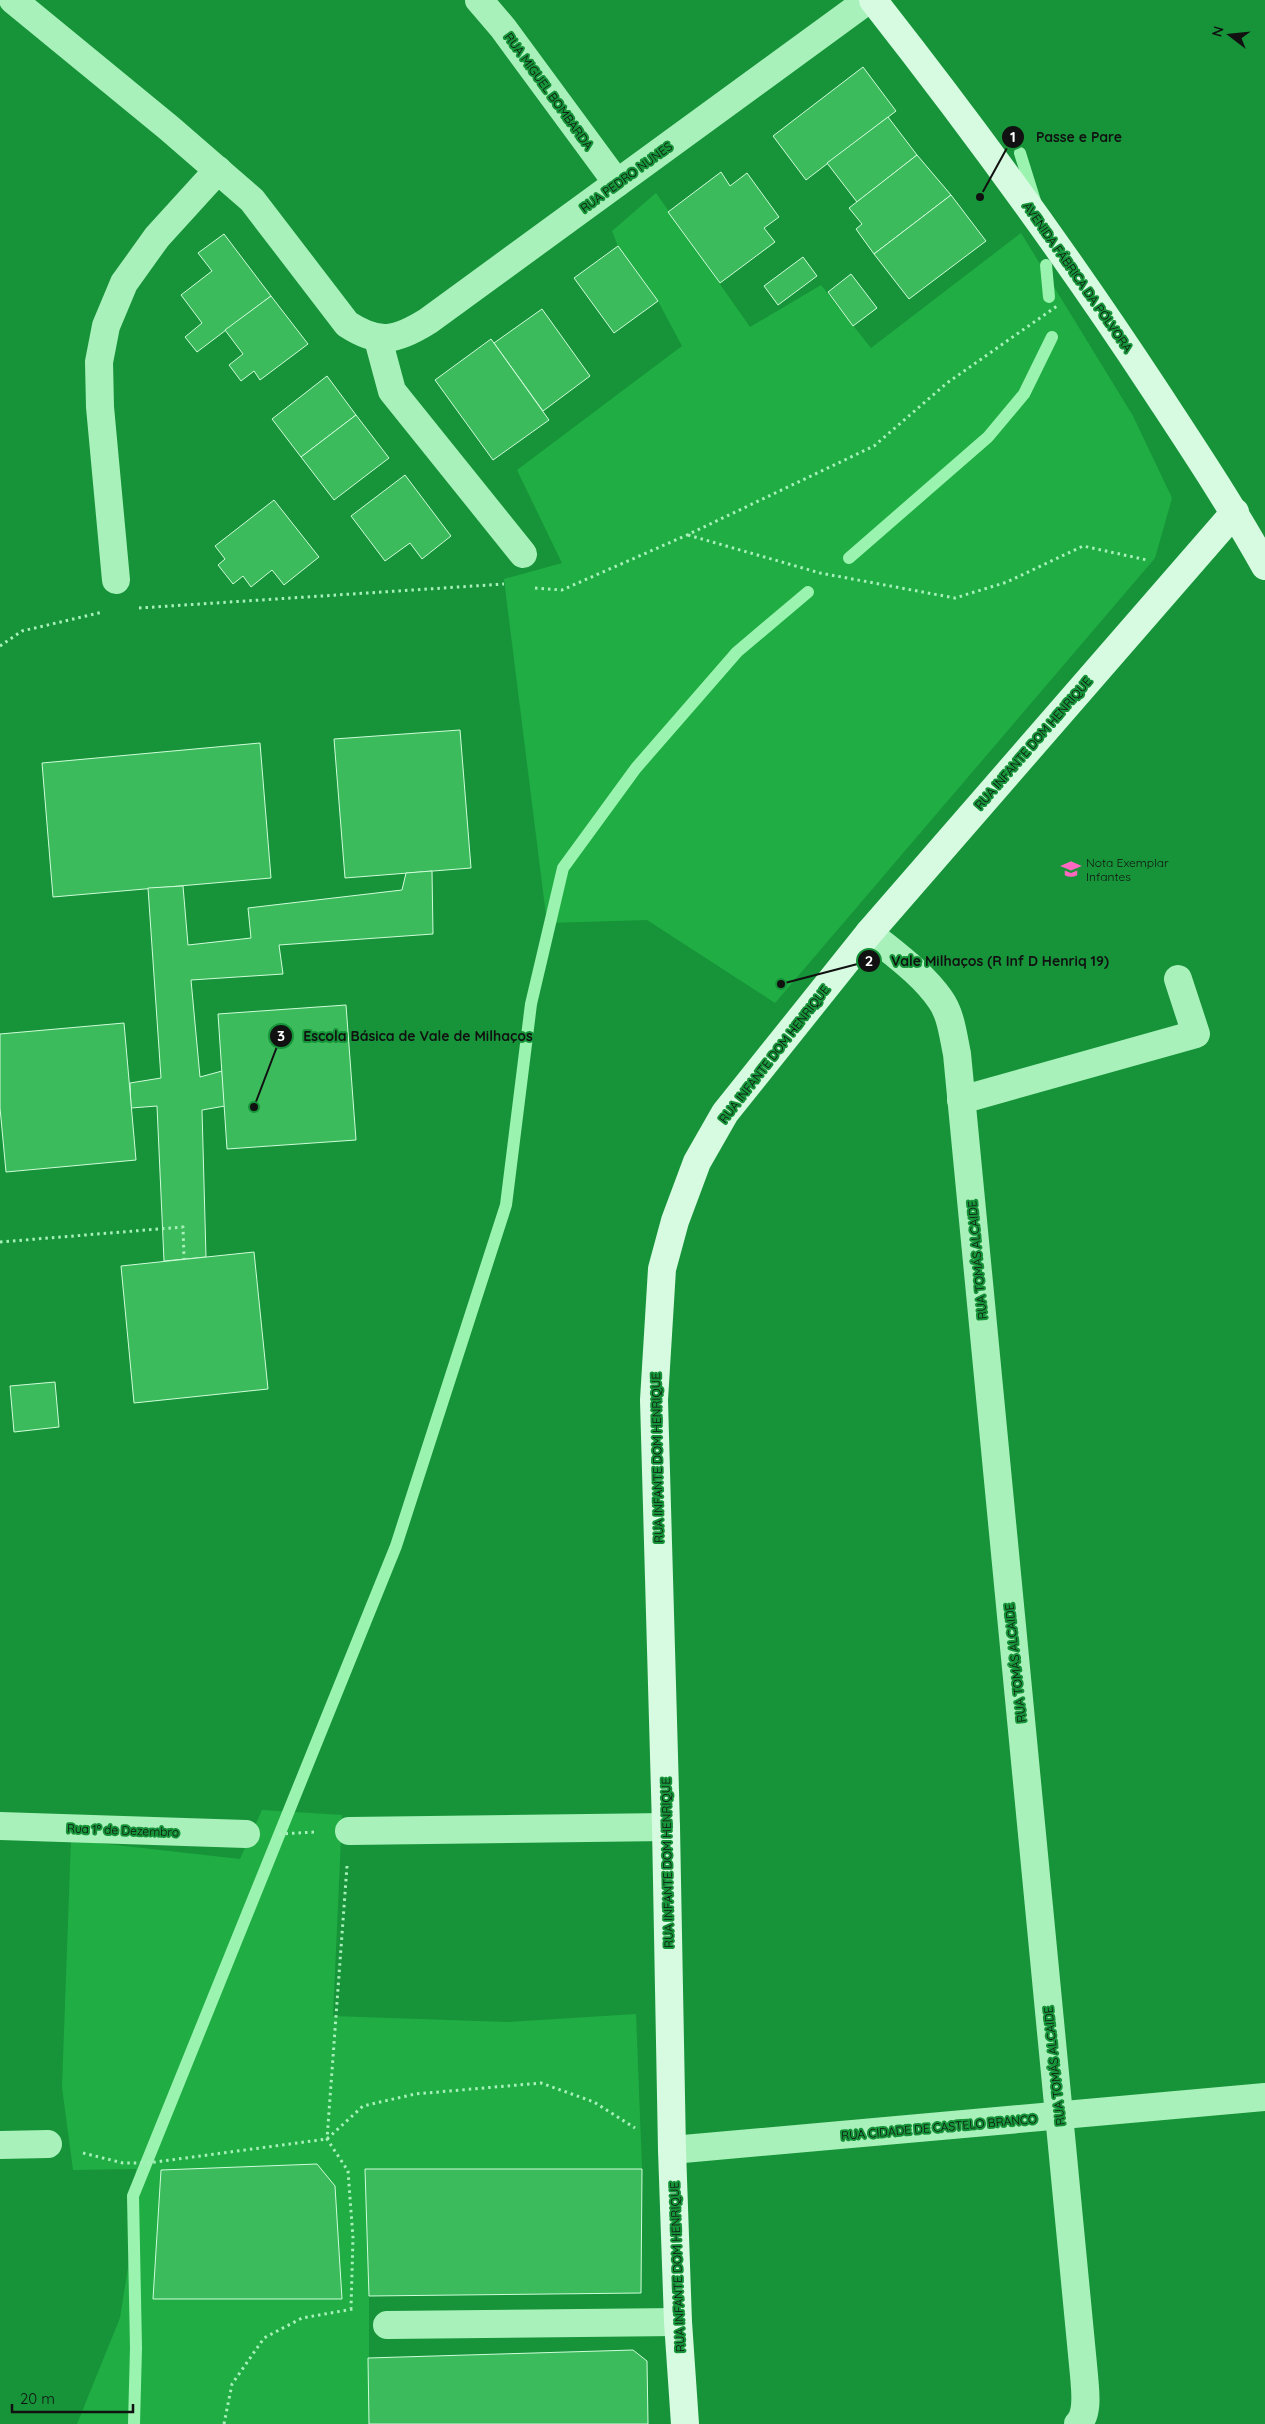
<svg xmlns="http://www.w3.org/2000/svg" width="1265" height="2424" viewBox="0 0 1265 2424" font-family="Quicksand,sans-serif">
<rect width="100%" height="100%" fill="#179439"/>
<g fill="#20ae44">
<path d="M656 193 750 327 821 285 871 348 1021 233 1133 416 1172 498 1155 558 775 1003 647 920 547 923 504 579 562 563 517 470 682 346 658 301 618 246 612 231Z"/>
<path d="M262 1810 342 1815 333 2016 506 2022 636 2014 642 2169 366 2170 369 2296V2424H77L120 2318 129 2261 136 2169 73 2170 62 2087 71 1840 240 1859Z"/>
</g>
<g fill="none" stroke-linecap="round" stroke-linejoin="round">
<g stroke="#9bf3b0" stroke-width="12">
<path d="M1020 153 1035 201"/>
<path d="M1046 265 1049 297"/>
<path d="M849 558 988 437 1024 394 1052 337"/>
<path d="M134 2424 136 2348 133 2196 396 1546 506 1205 531 1004 563 868 636 768 737 652 808 592"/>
</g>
</g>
<g fill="#3cbb5c" stroke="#cffcda">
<path d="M863 67 896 111 806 180 773 136Z"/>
<path d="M888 117 917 155 857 202 827 163Z"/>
<path d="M917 155 951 195 874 254 856 229 862 224 849 208Z"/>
<path d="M721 172 730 186 747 173 779 217 764 228 775 242 720 283 668 212Z"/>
<path d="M951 195 986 241 909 299 874 254Z"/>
<path d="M224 234 271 296 197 352 185 337 202 323 181 295 212 271 198 253Z"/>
<path d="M618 246 658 301 614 333 574 278Z"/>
<path d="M803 257 817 276 778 305 764 286Z"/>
<path d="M851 274 877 308 853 326 828 292Z"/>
<path d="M271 296 308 344 260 380 254 371 241 381 229 365 243 354 225 330Z"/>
<path d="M542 309 590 376 543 411 494 343Z"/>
<path d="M491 339 549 420 493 460 435 380Z"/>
<path d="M327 376 356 415 301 457 272 419Z"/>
<path d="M356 415 389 458 334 500 301 457Z"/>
<path d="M405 475 451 536 422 559 410 543 385 561 351 516Z"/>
<path d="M274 500 319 557 284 585 272 570 251 587 243 576 233 584 218 565 225 559 215 546Z"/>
<path d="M460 730 471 868 345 878 334 739Z"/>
<path d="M260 743 271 878 53 897 42 763Z"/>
<path d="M432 871 433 934 279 945 283 974 191 980 200 1077 222 1071 225 1106 202 1110 206 1257 164 1261 157 1106 131 1108 130 1083 161 1078 148 888 183 886 188 945 251 938 248 908 402 890 406 873Z"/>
<path d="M346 1005 356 1140 227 1149 218 1014Z"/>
<path d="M124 1023 136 1160 6 1172 0 1108V1034Z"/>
<path d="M254 1252 268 1389 134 1403 121 1266Z"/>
<path d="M55 1382 59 1427 14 1432 10 1386Z"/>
<path d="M317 2164 335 2186 342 2299H153L161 2170Z"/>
<path d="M365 2169H642L641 2293 369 2296Z"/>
<path d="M633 2350 647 2361 648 2424H369L368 2358Z"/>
</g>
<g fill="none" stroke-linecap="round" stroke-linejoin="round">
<g stroke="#a8f1ba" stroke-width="3" stroke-dasharray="2.5 4" stroke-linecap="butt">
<path d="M688 535 820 573 955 598 1007 582 1083 546 1147 560"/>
<path d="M535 588 562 590 687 535 874 446 947 383 1057 306"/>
<path d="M139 608 504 584"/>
<path d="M0 646 22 631 103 612"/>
<path d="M0 1242 183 1227 184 1259"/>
<path d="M279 1834 316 1832"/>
<path d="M347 1866 327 2139 348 2171 353 2238 351 2308"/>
<path d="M83 2153 123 2163H148L327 2139 363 2106 415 2094 541 2083 594 2102 635 2128"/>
<path d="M224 2424 232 2384 264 2338 302 2318 353 2309"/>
</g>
<g stroke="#a8f1ba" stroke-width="28">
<path d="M13 0 169 128 252 200 347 324C379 345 396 341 428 321L868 0"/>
<path d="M479 0 503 28 617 183"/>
<path d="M378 339 392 391 523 554"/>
<path d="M116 580 100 407 99 362 106 326 124 283 157 237 218 170"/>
<path d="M869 933C893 953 922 973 940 999 951 1014 953 1035 957 1054L1084 2375C1085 2390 1089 2413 1078 2424"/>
<path d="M961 1100 1196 1034 1178 979"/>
<path d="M0 1826 246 1834"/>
<path d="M349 1831 666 1827"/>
<path d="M0 2145 48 2144"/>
<path d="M672 2150 1265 2097"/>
<path d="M387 2325 678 2322"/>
</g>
<g stroke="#d6fbe0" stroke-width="28">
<path d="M873 0C972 126 1067 256 1155 390 1193 448 1231 505 1265 566"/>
<path d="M685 2424 678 2322 672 2150 666 1827 654 1400 662 1269 675 1221 697 1162 725 1113 869 933 1235 512"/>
</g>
</g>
<defs>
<symbol id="school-bare" viewBox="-9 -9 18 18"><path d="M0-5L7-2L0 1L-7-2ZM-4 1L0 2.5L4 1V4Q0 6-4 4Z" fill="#ff68c0" stroke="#179439" stroke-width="2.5" paint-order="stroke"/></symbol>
</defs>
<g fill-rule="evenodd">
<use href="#school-bare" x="1057" y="855" width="28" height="28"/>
</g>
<g text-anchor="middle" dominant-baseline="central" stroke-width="4" stroke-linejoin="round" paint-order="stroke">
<g font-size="12" fill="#111" stroke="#179439">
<text transform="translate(549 91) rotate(54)">RUA MIGUEL BOMBARDA</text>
<text transform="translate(626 177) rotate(-36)">RUA PEDRO NUNES</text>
<text transform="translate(1078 277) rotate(55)">AVENIDA FÁBRICA DA PÓLVORA</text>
<text transform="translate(1033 743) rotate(-49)">RUA INFANTE DOM HENRIQUE</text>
<text transform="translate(774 1054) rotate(-52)">RUA INFANTE DOM HENRIQUE</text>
<text transform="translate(977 1260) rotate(-95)">RUA TOMÁS ALCAIDE</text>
<text transform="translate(657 1458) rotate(-91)">RUA INFANTE DOM HENRIQUE</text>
<text transform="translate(1015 1663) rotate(-96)">RUA TOMÁS ALCAIDE</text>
<text transform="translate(123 1830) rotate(2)">Rua 1º de Dezembro</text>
<text transform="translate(667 1863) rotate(-91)">RUA INFANTE DOM HENRIQUE</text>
<text transform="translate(1054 2066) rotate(-96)">RUA TOMÁS ALCAIDE</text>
<text transform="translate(939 2127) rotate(-5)">RUA CIDADE DE CASTELO BRANCO</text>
<text transform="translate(677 2267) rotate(-92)">RUA INFANTE DOM HENRIQUE</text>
</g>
<g font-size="12" fill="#111" stroke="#179439" text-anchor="start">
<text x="1086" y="862">Nota Exemplar<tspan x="1086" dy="14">Infantes</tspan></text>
</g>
</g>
<path fill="none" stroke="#111" stroke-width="2" d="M980 197L1013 137M781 984L869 961M254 1107L281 1036"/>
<g fill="#111" stroke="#179439" stroke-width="2">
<circle cx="980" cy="197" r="5"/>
<circle cx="781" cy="984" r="5"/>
<circle cx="254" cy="1107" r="5"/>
<circle cx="1013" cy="137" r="12"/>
<circle cx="869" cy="961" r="12"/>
<circle cx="281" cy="1036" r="12"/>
</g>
<g font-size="15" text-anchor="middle" font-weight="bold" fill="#fff">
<text x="1013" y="142">1</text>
<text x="869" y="966">2</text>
<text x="281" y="1041">3</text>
</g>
<g font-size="14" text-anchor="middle" font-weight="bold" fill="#111" stroke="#179439" stroke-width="4" stroke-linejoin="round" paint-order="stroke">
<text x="1079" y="142">Passe e Pare</text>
<text x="1000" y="966">Vale Milhaços (R Inf D Henriq 19)</text>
<text x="418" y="1041">Escola Básica de Vale de Milhaços</text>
</g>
<g transform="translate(1230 35) rotate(286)" stroke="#179439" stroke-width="4" paint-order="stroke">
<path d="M0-4L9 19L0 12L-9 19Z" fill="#111111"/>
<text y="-8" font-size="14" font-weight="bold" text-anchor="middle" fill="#111111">N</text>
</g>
<path d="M12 2404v8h121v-8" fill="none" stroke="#111111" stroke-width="2.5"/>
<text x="20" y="2404" font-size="15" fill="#111111" stroke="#179439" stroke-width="4" paint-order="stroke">20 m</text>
</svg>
